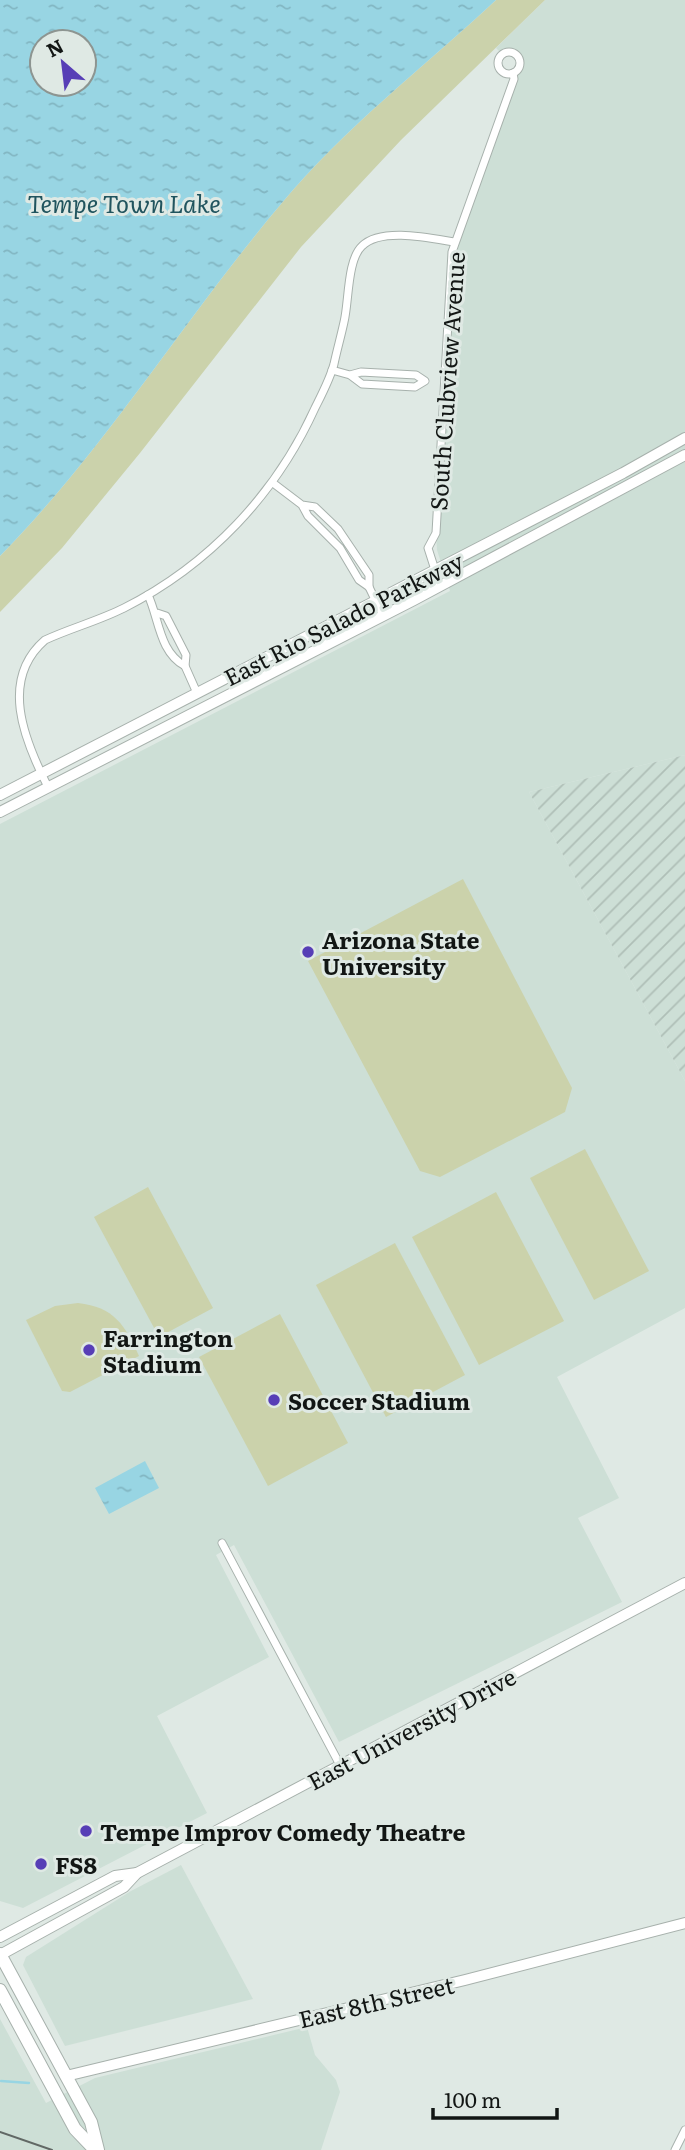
<svg xmlns="http://www.w3.org/2000/svg" width="685" height="2150" viewBox="0 0 685 2150" font-family="Literata,serif">
<defs>
<pattern id="industrial-furrows" width="10" height="10" patternUnits="userSpaceOnUse" patternTransform="scale(1.75)"><rect width="10" height="10" fill="#cddfd6"/><path d="M-1 1l2-2M0 10L10 0M9 11l2-2" fill="none" stroke="#afbfb7"/></pattern>
<pattern id="water-ripples" width="26" height="14" patternUnits="userSpaceOnUse" patternTransform="scale(1.75)"><rect width="26" height="14" fill="#98d5e3"/><path d="M2 4q2-2 4 0t4 0M15 11q2-2 4 0t4 0" fill="none" stroke="#82b6c2"/></pattern>
</defs>
<rect width="100%" height="100%" fill="#dfe9e4"/>
<g fill="#cddfd6">
<path d="M545 0H685V755L529 792 685 1081V1308L557 1377 619 1498 578 1518 622 1602 339 1742 234 1545 216 1555 269 1657 157 1716 207 1813 23 1908 0 1901V824L450 591 437 550 436 533 452 252 513 73 521 65 516 54 509 52 502 54 496 48Z"/>
<path d="M181 1865 253 1999 65 2046 23 1965 26 1957 131 1891Z"/>
<path d="M0 2019 46 2103 95 2078 307 2027 315 2055 336 2080 340 2092 321 2150H0Z"/>
</g>
<path fill="url(#industrial-furrows)" d="M685 755V1081L529 792Z"/>
<g fill="#cbd2ab">
<path d="M496 0H545L401 140 301 247 140 453 62 548 0 612V556C106 448 184 319 281 204 344 128 424 67 496 0Z"/>
<path d="M463 879 572 1088 565 1112 440 1177 420 1171 308 961Z"/>
<path d="M585 1149 649 1271 594 1300 530 1178Z"/>
<path d="M148 1187 213 1308 159 1337 94 1217Z"/>
<path d="M496 1192 564 1321 479 1365 412 1237Z"/>
<path d="M395 1243 465 1375 386 1417 316 1285Z"/>
<path d="M78 1303C114 1307 125 1325 139 1356L70 1392 62 1391 26 1320 55 1306Z"/>
<path d="M280 1314 348 1443 268 1486 199 1357Z"/>
</g>
<g fill="url(#water-ripples)" fill-rule="evenodd">
<path d="M0 0H496C424 67 344 128 281 204 184 319 106 448 0 556ZM42 42H84V84H42Z"/>
<path d="M145 1461 159 1488 109 1514 95 1488Z"/>
</g>
<g fill="none" stroke-linecap="round" stroke-linejoin="round">
<path stroke="#98d5e3" stroke-width="2.5" d="M1 2081 29 2083"/>
<defs>
<g id="street">
<circle cx="509" cy="63" r="11"/>
<path d="M332 370 350 375 362 384 415 387 425 381 416 375 361 372 350 375"/>
<path d="M273 483 302 505 308 516 340 548 359 580 369 587V575L338 529 315 507 302 505"/>
<path d="M435 570 428 548 436 533 452 252 514 79 513 73"/>
<path d="M369 587 383 616"/>
<path d="M148 595C159 618 159 652 185 666L186 655 166 616 157 613"/>
<path d="M185 666 197 693"/>
<path d="M48 787C23 738 0 679 45 640 71 628 98 621 124 608 209 565 276 494 315 408 322 394 330 379 334 364 337 350 341 336 344 322 349 302 347 260 362 246 381 227 430 238 454 242"/>
<path d="M222 1543 340 1765"/>
<path d="M675 2150 685 2130"/>
</g>
<g id="secondary">
<path d="M0 795 623 473 685 438"/>
<path d="M0 812 414 600 685 455"/>
<path d="M0 1937 115 1876 137 1873"/>
<path d="M0 1955 124 1887 137 1873 685 1583"/>
<path d="M66 2076 465 1980 685 1923"/>
</g>
<g id="primary">
<path d="M0 1954 91 2122 98 2150"/>
<path d="M0 1990 75 2129 95 2150"/>
</g>
</defs>
<use href="#street" stroke="#a7b1ac" stroke-width="9"/>
<use href="#secondary" stroke="#a7b1ac" stroke-width="12"/>
<use href="#primary" stroke="#a7b1ac" stroke-width="14"/>
<use href="#street" stroke="#fff" stroke-width="7"/>
<use href="#secondary" stroke="#fff" stroke-width="10"/>
<use href="#primary" stroke="#fff" stroke-width="12"/>
<path stroke="#616865" stroke-width="2" d="M0 2132 52 2150"/>
</g>
<g fill="#573eb6" stroke="#dfe9e4" stroke-width="2.5">
<circle cx="308" cy="952" r="7"/>
<circle cx="89" cy="1350" r="7"/>
<circle cx="274" cy="1400" r="7"/>
<circle cx="86" cy="1831" r="7"/>
<circle cx="41" cy="1864" r="7"/>
</g>
<g text-anchor="middle" dominant-baseline="central" stroke-width="6" stroke-linejoin="round" paint-order="stroke">
<g font-size="23" fill="#121614" stroke="#dfe9e4">
<text transform="translate(446 381) rotate(-86)">South Clubview Avenue</text>
<text transform="translate(343 618) rotate(-27)">East Rio Salado Parkway</text>
<text transform="translate(411 1728) rotate(-28)">East University Drive</text>
<text transform="translate(376 2001) rotate(-13)">East 8th Street</text>
</g>
<g font-size="23" font-weight="bold" fill="#121614" stroke="#dfe9e4" text-anchor="start">
<text x="322" y="939">Arizona State<tspan x="322" dy="26">University</tspan></text>
<text x="103" y="1337">Farrington<tspan x="103" dy="26">Stadium</tspan></text>
<text x="288" y="1400">Soccer Stadium</text>
<text x="100" y="1831">Tempe Improv Comedy Theatre</text>
<text x="55" y="1864">FS8</text>
</g>
<g font-size="24" font-style="italic" fill="#20545e" stroke="#dfe9e4">
<text x="124" y="202">Tempe Town Lake</text>
</g>
</g>
<g transform="translate(63 63) rotate(332)"><circle r="33" fill="#dfe9e4" stroke="#8d9591" stroke-width="2"/>
<path d="M0-5L12 26L0 18L-12 26Z" fill="#573eb6"/>
<text y="-10" font-size="19" font-weight="bold" text-anchor="middle" fill="#121614">N</text>
</g>
<path d="M433 2108v10h124v-10" fill="none" stroke="#121614" stroke-width="3.5"/>
<text x="444" y="2108" font-size="21" fill="#121614" stroke="#dfe9e4" stroke-width="5" paint-order="stroke">100 m</text>
</svg>
